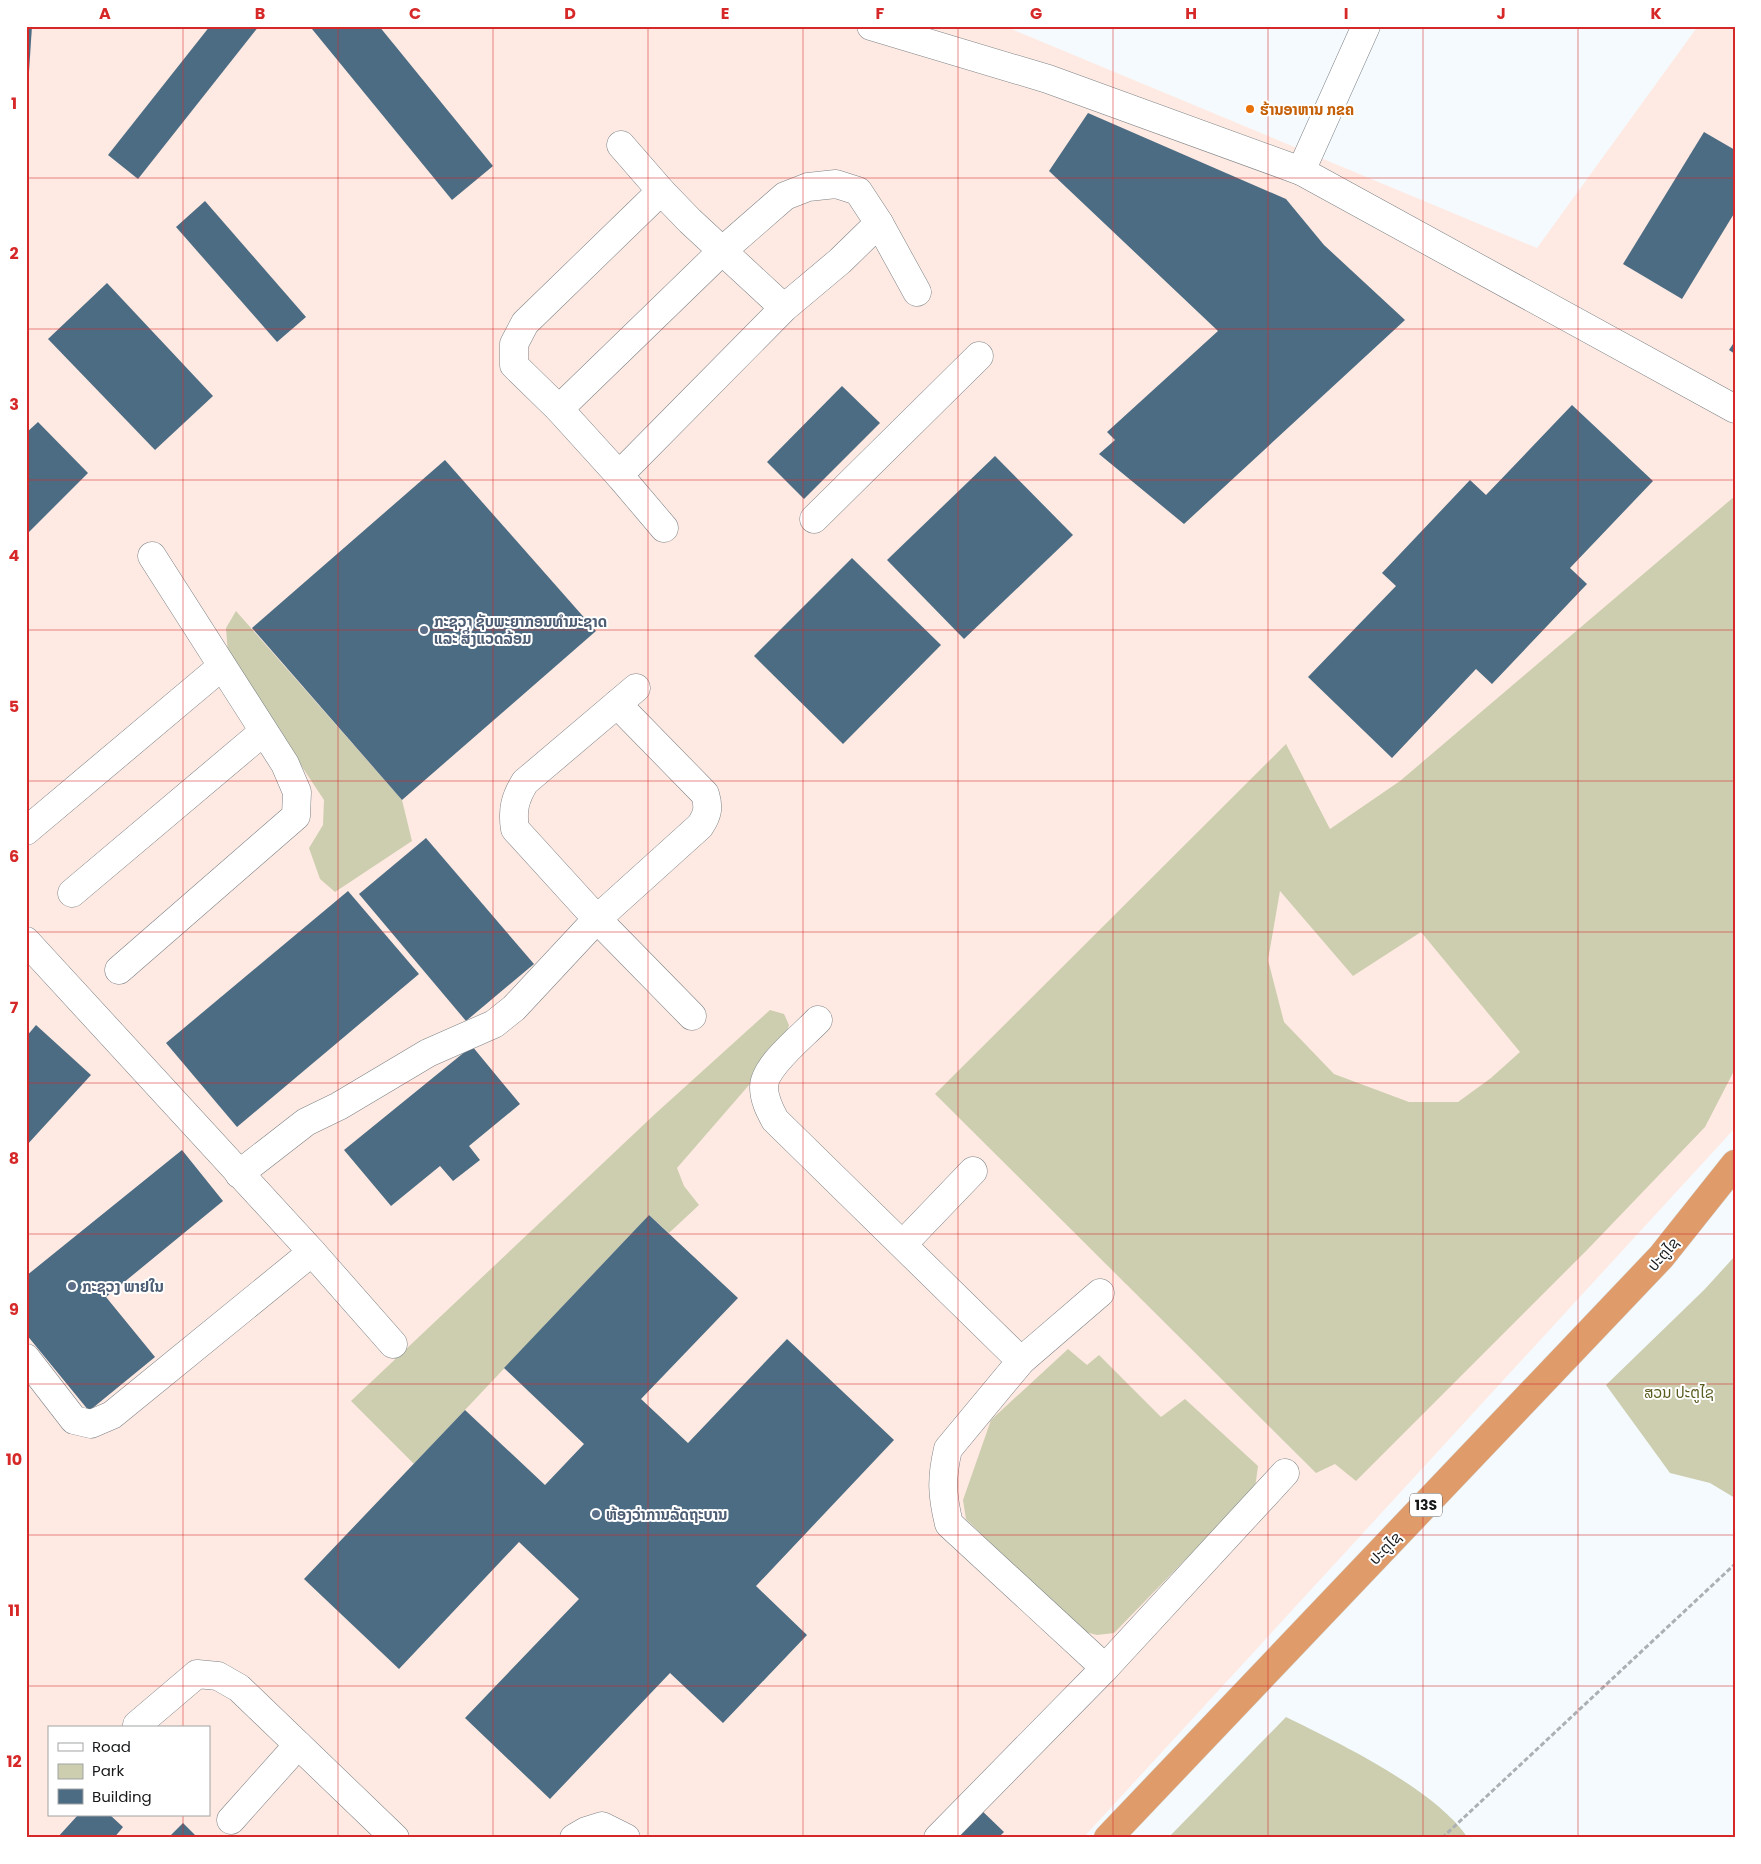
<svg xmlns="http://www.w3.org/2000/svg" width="1761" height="1864" viewBox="0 0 1761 1864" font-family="Poppins,'Noto Sans Lao',sans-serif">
<rect width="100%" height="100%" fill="#f4fafe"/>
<path fill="#feeae2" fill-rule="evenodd" d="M26 26H1004L1537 248 1698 26H1735V1128L1083 1838H26ZM49 1728H209V1815H49Z"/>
<g fill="#ccceaf" fill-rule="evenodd">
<path d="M1735 496V1069L1705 1127 1588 1249 1356 1481 1335 1464 1316 1473 935 1094 1286 744 1330 829 1400 781ZM1280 891 1353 976 1421 932 1520 1052 1491 1078 1458 1102H1409L1334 1074 1284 1022 1268 960Z"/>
<path d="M236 611 402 800 412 841 335 892 320 879 309 848 323 825 324 800 228 655 226 628Z"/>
<path d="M770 1010 784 1014 789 1025 782 1047 677 1168 684 1186 699 1205 669 1233 649 1215 414 1464 351 1401 655 1114Z"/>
<path d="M1735 1256V1498L1710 1483 1670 1473 1606 1385 1705 1289Z"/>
<path d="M1068 1349 1087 1365 1099 1355 1161 1417 1185 1399 1258 1466 1255 1488 1114 1633 1097 1635 1078 1630 966 1519 963 1500 991 1420Z"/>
<path d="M1286 1717C1339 1743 1435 1789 1468 1838H1168Z"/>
</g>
<g fill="#4c6c84">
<path d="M26 26H32L28 87H26Z"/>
<path d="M210 26H259L138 179 108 155Z"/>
<path d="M315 26H379L493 166 452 200 312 29Z"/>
<path d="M1088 113 1286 199 1324 245 1405 320 1184 524 1099 454 1115 440 1107 432 1218 331 1049 171Z"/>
<path d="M1704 132 1735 150V212L1682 299 1623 264Z"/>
<path d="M205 201 306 317 277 342 176 227Z"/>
<path d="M107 283 213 396 155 450 48 339Z"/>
<path d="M1735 341V354L1729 350Z"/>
<path d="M842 386 880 423 804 499 767 462Z"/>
<path d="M1572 405 1653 481 1570 568 1587 584 1492 684 1476 669 1392 758 1308 677 1396 586 1382 573 1470 480 1486 495Z"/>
<path d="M38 422 88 473 26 535V433Z"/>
<path d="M995 456 1073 535 964 639 887 560Z"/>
<path d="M445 460 596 631 402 800 252 628Z"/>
<path d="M852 558 941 645 843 744 754 656Z"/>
<path d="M426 838 534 964 466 1021 359 894Z"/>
<path d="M348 891 419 974 237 1127 166 1043Z"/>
<path d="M36 1025 91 1075 26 1146V1037Z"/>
<path d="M472 1046 520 1104 469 1146 480 1160 453 1181 440 1166 391 1206 344 1150Z"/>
<path d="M182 1150 223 1201 106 1297 155 1357 89 1411 26 1334V1276Z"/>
<path d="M649 1215 738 1298 641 1399 688 1443 787 1339 894 1440 756 1586 807 1635 723 1723 670 1673 550 1799 465 1718 579 1599 519 1542 399 1669 304 1579 465 1410 545 1485 584 1444 504 1368Z"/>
<path d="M976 1805 1004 1832 998 1838H943Z"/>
<path d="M78 1815H110L123 1827 114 1838H57Z"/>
<path d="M183 1823 198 1838H168Z"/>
</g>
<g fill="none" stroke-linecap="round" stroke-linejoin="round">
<defs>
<g id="minor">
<path d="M871 26 1048 79 1301 171 1735 409"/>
<path d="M621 145 661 191"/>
<path d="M1301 171 1366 26"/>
<path d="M784 308 690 221 661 191 525 323 514 344V365L559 409 619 475 784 308 840 261 879 223"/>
<path d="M559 409 722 251 785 196 808 187 836 184 858 191 879 223 917 292"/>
<path d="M619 475 664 528"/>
<path d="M814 519 979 356"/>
<path d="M636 688 525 782C515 798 512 810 515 829L597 919 692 1016"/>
<path d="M26 831 221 667"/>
<path d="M72 893 263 732"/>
<path d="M26 941 312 1252"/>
<path d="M119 970 296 816 297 792 285 764 152 556"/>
<path d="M818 1020C804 1035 764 1066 764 1087 764 1099 769 1109 775 1120L1021 1361"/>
<path d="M239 1174 306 1122 339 1106 428 1053 494 1024 514 1008 597 919 700 826C708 814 709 807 705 794L617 704"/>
<path d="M903 1244 973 1171"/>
<path d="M1100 1293 1021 1361 948 1449C941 1479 942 1495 949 1524L1105 1668 1285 1473"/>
<path d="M26 1358 74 1420 91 1424 112 1415 312 1252 393 1344"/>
<path d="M137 1725 197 1674 218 1676 239 1688 395 1838"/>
<path d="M231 1820 298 1745"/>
<path d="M574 1838 586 1831 602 1826 626 1838"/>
<path d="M938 1838 1105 1668"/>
</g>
<path id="highway" d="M1108 1838 1661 1257 1735 1164"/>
</defs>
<use href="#minor" stroke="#7c8185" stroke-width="29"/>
<use href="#highway" stroke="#d5d6d6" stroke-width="29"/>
<path stroke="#acb0b3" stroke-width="3" stroke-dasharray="5 2.5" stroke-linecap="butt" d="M1442 1838 1735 1564"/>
<use href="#minor" stroke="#fff" stroke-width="28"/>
<use href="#highway" stroke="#df9b69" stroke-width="28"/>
</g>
<path fill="none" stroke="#d62828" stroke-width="1" stroke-opacity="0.55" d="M183 26V1728M338 26V1838M493 26V1838M648 26V1838M803 26V1838M958 26V1838M1113 26V1838M1268 26V1838M1423 26V1838M1578 26V1838M26 178H1735M26 329H1735M26 480H1735M26 630H1735M26 781H1735M26 932H1735M26 1083H1735M26 1234H1735M26 1384H1735M26 1535H1735M26 1686H1735M183 1815V1838"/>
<circle fill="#e8710a" stroke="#fff" stroke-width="2" cx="1250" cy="109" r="5"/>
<g fill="#5c6f8a" stroke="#fff" stroke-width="2">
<circle cx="424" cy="630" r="5"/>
<circle cx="72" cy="1286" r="5"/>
<circle cx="596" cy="1514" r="5"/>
</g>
<g text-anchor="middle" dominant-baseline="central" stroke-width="4" stroke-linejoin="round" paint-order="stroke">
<rect fill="#fff" stroke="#5d5e5f" stroke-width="1" x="1410" y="1493.5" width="32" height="23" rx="4"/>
<g font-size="14" font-weight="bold" fill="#17191a">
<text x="1426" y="1505">13S</text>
</g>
<g font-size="15" font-weight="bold" fill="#c56008" stroke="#fff" text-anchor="start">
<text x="1260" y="109">ຮ້ານອາຫານ ກຂຄ</text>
</g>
<g font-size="15" font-weight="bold" fill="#4e5e75" stroke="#fff" text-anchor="start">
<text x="434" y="621">ກະຊວງ ຊັບພະຍາກອນທຳມະຊາດ<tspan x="434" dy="17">ແລະ ສິ່ງແວດລ້ອມ</tspan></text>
<text x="82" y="1286">ກະຊວງ ພາຢໃນ</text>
<text x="606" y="1514">ຫ້ອງວ່າການລັດຖະບານ</text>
</g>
<g font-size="15" fill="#17191a" stroke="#fff">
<text transform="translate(1663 1254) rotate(-49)">ປະຕູໄຊ</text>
<text transform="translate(1385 1548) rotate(-46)">ປະຕູໄຊ</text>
</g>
<g font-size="15" fill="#595b1e" stroke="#fff">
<text x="1679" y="1392">ສວນ ປະຕູໄຊ</text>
</g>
</g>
<rect width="1761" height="1864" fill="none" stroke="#ffffff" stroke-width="55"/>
<rect x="48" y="1726" width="162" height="90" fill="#ffffff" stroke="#a2a3a3"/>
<rect x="58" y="1743" width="25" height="8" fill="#ffffff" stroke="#a2a3a3"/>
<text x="92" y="1752" font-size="15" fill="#17191a">Road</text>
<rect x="58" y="1764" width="25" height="15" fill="#ccceaf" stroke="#a2a3a3"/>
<text x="92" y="1776" font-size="15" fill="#17191a">Park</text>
<rect x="58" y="1789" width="25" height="15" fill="#4c6c84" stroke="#a2a3a3"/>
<text x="92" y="1802" font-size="15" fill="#17191a">Building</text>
<rect x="28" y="28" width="1706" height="1808" fill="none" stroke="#d62828" stroke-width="2"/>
<g font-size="16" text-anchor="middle" font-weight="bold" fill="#d62828">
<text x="105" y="19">A</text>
<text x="260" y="19">B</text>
<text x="415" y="19">C</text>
<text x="570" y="19">D</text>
<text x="725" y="19">E</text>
<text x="880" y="19">F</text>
<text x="1036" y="19">G</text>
<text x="1191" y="19">H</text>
<text x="1346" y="19">I</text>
<text x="1501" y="19">J</text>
<text x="1656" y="19">K</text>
<text x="14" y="109">1</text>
<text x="14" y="259">2</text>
<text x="14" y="410">3</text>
<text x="14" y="561">4</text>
<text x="14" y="712">5</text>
<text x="14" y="862">6</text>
<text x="14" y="1013">7</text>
<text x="14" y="1164">8</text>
<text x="14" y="1315">9</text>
<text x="14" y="1465">10</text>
<text x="14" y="1616">11</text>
<text x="14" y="1767">12</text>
</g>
</svg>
